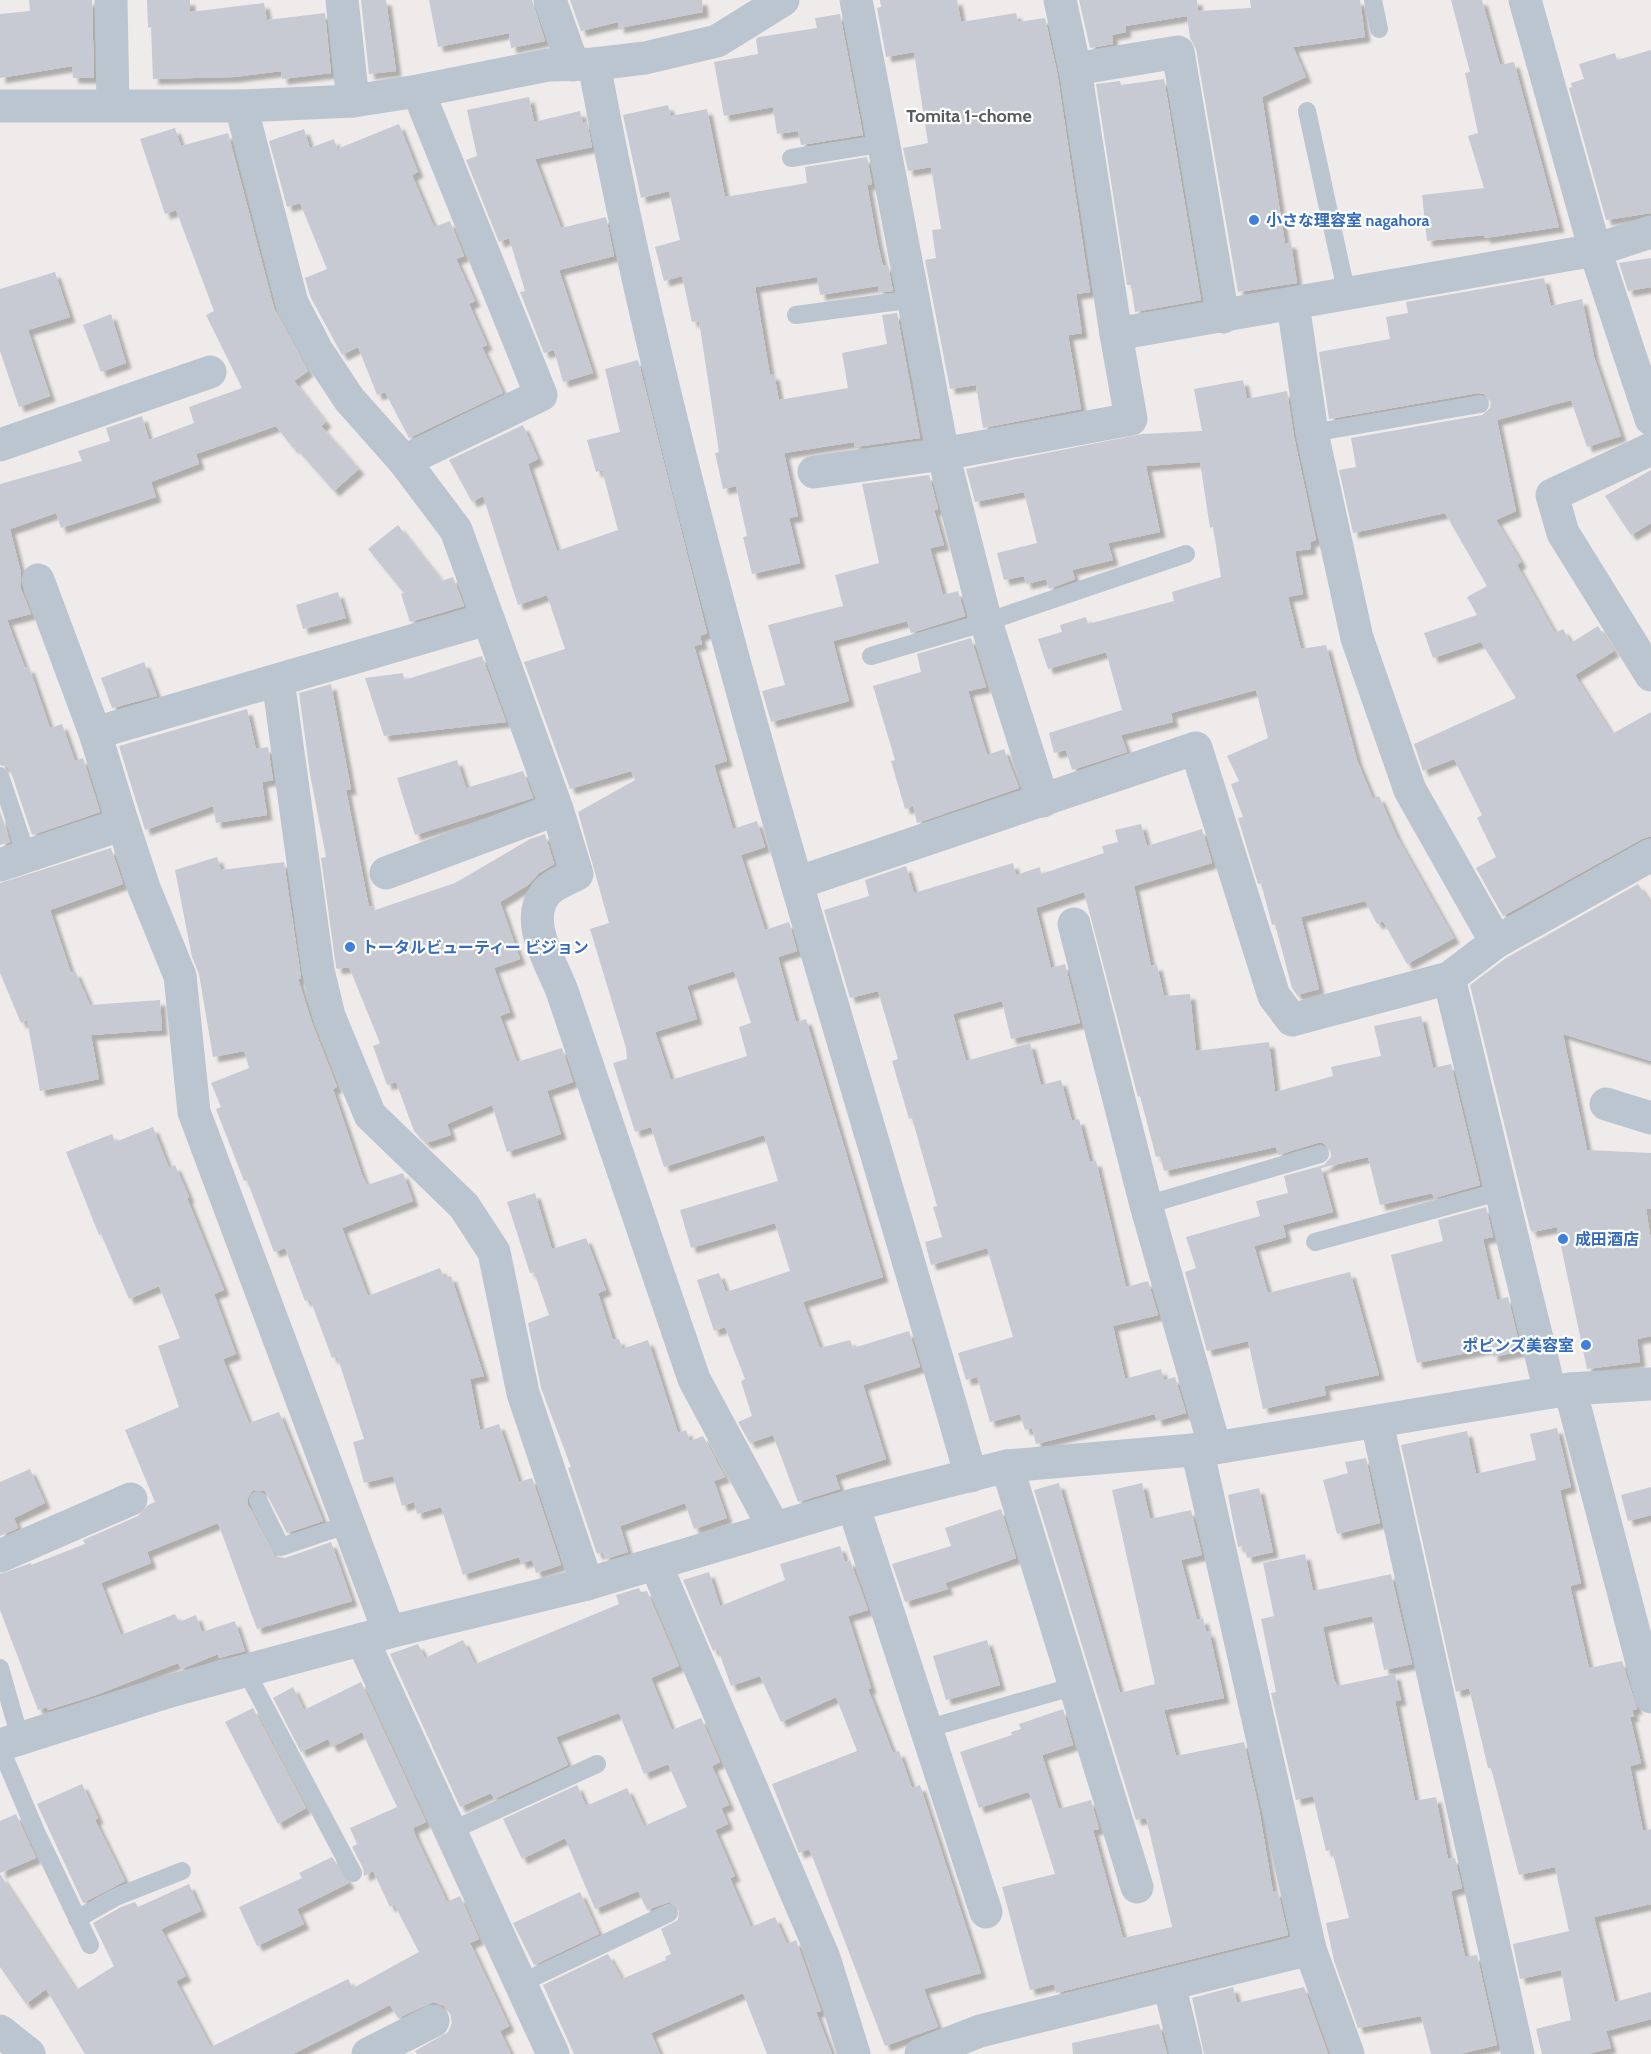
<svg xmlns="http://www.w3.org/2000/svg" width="1651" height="2054" viewBox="0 0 1651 2054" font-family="Cabin,'Noto Sans JP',sans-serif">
<defs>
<filter id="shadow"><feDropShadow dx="5.5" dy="5.5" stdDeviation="1.5" flood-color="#0004"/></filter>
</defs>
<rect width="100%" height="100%" fill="#efebeb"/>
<g fill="#c7cad2" fill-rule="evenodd" filter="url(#shadow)">
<path d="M29 0H92L94 78H73L72 66 0 78V14L30 11Z"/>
<path d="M147 0H190V12L264 3 267 20 325 13 331 73 282 79 281 71 234 77 153 79 151 27 148 28Z"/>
<path d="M361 0H386L396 71 369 74Z"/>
<path d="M429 0H532L545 41 511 48 509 33 438 47Z"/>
<path d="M570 0H702L703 12 619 28 618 22 581 31Z"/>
<path d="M880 0H957L961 22 1016 13 1018 22 1045 18 1057 72 1090 292 1076 294 1082 333 1068 335 1081 409 983 428 976 385 950 389 925 260 936 258 932 230 941 229 931 167 908 171 903 148 928 143 914 52 886 57 877 8 881 7Z"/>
<path d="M1079 0H1197L1198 11 1251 8 1250 0H1360L1365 37 1293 47 1306 77 1262 97 1285 243H1291L1297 283 1238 292 1196 49 1190 38 1187 16 1125 26 1126 32 1112 35 1113 44 1090 48Z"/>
<path d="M1451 0H1482L1500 65 1514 62 1559 227 1485 238 1484 235 1427 241 1422 195 1484 188 1468 136 1478 133 1465 73 1470 72Z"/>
<path d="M840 14 863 135 801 145 798 131 777 134 773 107 724 116 714 62 758 54 756 39 759 37 817 28 815 18Z"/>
<path d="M1651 50V213L1606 220 1569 88 1572 87 1571 83 1584 79 1579 64 1615 53 1617 60Z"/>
<path d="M1164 79 1201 300 1135 312 1131 285H1127L1096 84 1120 81 1121 85Z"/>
<path d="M529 97 534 122 580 111 583 123 587 122 592 147 535 159 561 228 606 217 614 256 559 270 593 373 563 382 554 350 544 353 522 297 520 292 525 291 509 238 499 242 466 160 477 156 467 110Z"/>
<path d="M668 105 671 116 707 109 725 197 807 183 805 167 867 157 872 184 867 185 878 245 883 266 888 265 893 291 879 292 878 286 820 295 817 277 755 287 770 375 774 374 779 400 848 388 842 353 887 344 882 315 897 313 920 438 855 447 854 442 784 453 798 516 789 518 800 563 752 574 743 537 747 536 736 486 723 489 715 453 719 452 699 321 692 322 682 276 664 281 655 247 680 240 669 191 641 198 623 115Z"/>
<path d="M399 124 418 172 412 175 434 227 450 221 464 256 456 259 475 301 469 304 487 345 482 347 503 393 409 438 385 392 377 395 358 347 342 355 310 296 305 278 327 269 300 203 287 207 269 141 304 129 310 148 334 139 337 149Z"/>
<path d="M175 128 181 146 228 133 274 308 308 371 294 381 326 422 321 426 359 469 334 491 295 447 293 448 276 426 196 454 199 464 151 482 156 497 61 528 56 513 10 529 21 573 20 587 31 614 7 620 25 668 29 667 50 728 62 724 75 761 83 758 100 812 32 835 11 772 7 767 0 765V484L82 461 78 451 110 441 106 428 142 416 149 440 194 423 189 407 242 388 206 315 214 311 176 210 165 214 140 139Z"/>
<path d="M1651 258V287L1628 291 1619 263Z"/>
<path d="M55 272 70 317 28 330 50 396 19 407 0 351V289Z"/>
<path d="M1544 278 1551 306 1582 299 1594 357 1621 436 1587 447 1571 400 1497 420 1516 511 1496 520 1521 562 1517 565 1555 633 1563 629 1571 643 1598 626 1614 651 1575 675 1612 734 1651 712V836L1642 839 1503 916 1476 868 1496 857 1477 818 1482 815 1454 759 1423 771 1414 744 1516 698 1481 642 1433 658 1424 633 1477 615 1467 597 1487 586 1445 513 1353 533 1339 470 1356 467 1351 438 1482 415 1490 408 1491 402 1484 394 1478 393 1329 419 1319 352 1390 339 1386 317 1408 313 1406 302Z"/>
<path d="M111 314 126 363 101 372 83 325Z"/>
<path d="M638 360 707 633 700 636 702 644 694 646 727 761 714 765 733 829 757 821 765 847 741 855 765 930 789 922 797 951 778 957 796 1022 806 1019 883 1277 803 1302 820 1348 850 1340 853 1348 909 1331 920 1367 863 1385 886 1459 835 1475 840 1489 798 1502 773 1435 750 1443 738 1422 752 1416 741 1381 745 1379 725 1327 714 1331 697 1280 719 1273 726 1292 790 1271 775 1223 691 1248 680 1210 778 1181 764 1135 664 1167 651 1127 635 1132 613 1063 627 1059 626 1048 590 929 609 923 578 812 635 780 631 771 570 789 524 662 565 649 547 595 518 605 483 496 472 502 449 460 523 425 538 459 528 464 557 551 618 530 602 470 596 472 587 440 620 432 605 369ZM734 971 751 1023 739 1027 747 1056 671 1080 655 1032 697 1019 687 986Z"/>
<path d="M1243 380 1247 399 1287 391 1294 437 1316 540 1310 542 1311 549 1295 551 1303 594 1288 597 1301 649 1326 645 1357 760 1373 799 1379 796 1397 837 1454 938 1407 964 1383 921 1377 924 1365 901 1301 917 1319 989 1297 995 1292 988 1275 924 1272 925 1261 883 1258 884 1238 818 1243 817 1231 784 1239 781 1227 756 1268 738 1256 690 1171 713 1173 722 1121 735 1127 752 1072 770 1066 750 1054 753 1049 733 1122 710 1106 652 1048 669 1038 639 1062 632 1060 625 1086 617 1088 624 1174 601 1172 592 1221 577 1213 527 1210 528 1200 462 1146 466 1160 532 1108 543 1113 560 1072 570 1075 579 1049 589 1046 579 1026 584 1024 576 1004 580 997 553 1037 543 1024 492 975 502 966 469 1142 434 1202 431 1194 389Z"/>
<path d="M1651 470V523L1631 535 1605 496Z"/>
<path d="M929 475 938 509 934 510 944 545 930 548 943 595 958 591 965 616 911 633 907 621 833 641 849 701 771 722 762 691 785 685 768 625 843 606 835 575 879 563 862 484Z"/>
<path d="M398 525 442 581 453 577 464 606 410 622 401 594 404 593 368 549Z"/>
<path d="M338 592 346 618 303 629 296 605Z"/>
<path d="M971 638 986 687 968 691 987 755 1004 749 1019 788 917 823 913 806 905 809 891 761 895 760 873 686 921 672 917 654Z"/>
<path d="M482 656 506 722 384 736 365 678 403 673 404 680Z"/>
<path d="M144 662 157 696 112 708 101 678Z"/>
<path d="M331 684 351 789 346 790 369 907 374 906 375 910 455 883 530 839 545 834 554 864 539 873 528 885 500 902 520 959 494 968 510 1012 500 1016 517 1062 562 1048 573 1082 547 1091 561 1134 507 1152 492 1105 447 1124 451 1135 426 1143 414 1131 396 1082 387 1085 373 1046 380 1043 349 967 337 969 336 967 321 858 326 857 310 774 299 693Z"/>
<path d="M247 709 256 749 268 747 273 780 262 782 267 815 216 823 213 806 145 830 119 746Z"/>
<path d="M457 760 466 788 523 771 533 798 415 835 397 778Z"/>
<path d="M0 811 10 842 0 845Z"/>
<path d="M1141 824 1147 846 1202 829 1212 863 1134 886 1151 966 1157 965 1164 996 1190 994 1196 1051 1269 1042 1275 1092 1333 1076 1331 1067 1381 1056 1374 1026 1421 1016 1433 1068 1451 1064 1480 1185 1434 1198 1432 1193 1380 1205 1368 1157 1321 1168 1333 1212 1283 1225 1286 1237 1254 1246 1268 1293 1350 1272 1379 1375 1324 1386 1326 1395 1263 1409 1248 1341 1207 1351 1185 1272 1196 1268 1186 1237 1260 1216 1256 1201 1288 1193 1284 1176 1324 1165 1331 1157V1150L1323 1143H1317L1278 1155 1276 1147 1164 1171 1160 1156 1156 1157 1140 1096 1138 1097 1084 892 1036 908 1051 968 1065 964 1080 1023 1011 1039 1002 1001 953 1014 966 1061 1030 1043 1041 1085 1061 1080 1072 1121 1079 1119 1090 1162 1096 1161 1126 1287 1148 1281 1158 1315 1113 1326 1125 1379 1161 1369 1164 1380 1175 1377 1186 1413 1157 1421 1155 1414 1036 1444 1032 1428 1025 1430 1020 1414 990 1422 977 1377 966 1380 958 1353 1013 1337 987 1248 931 1265 925 1242 942 1237 933 1207 937 1206 912 1118 909 1119 892 1061 898 1059 878 991 850 998 824 910 869 896 865 880 906 866 914 893 1013 863 1016 875 1040 867 1041 874 1104 853 1102 846 1118 842 1115 830Z"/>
<path d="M111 848 123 884 50 910 71 973 75 971 90 1005 160 1000 162 1030 91 1035 99 1079 40 1091 27 1020 21 1023 0 973V883Z"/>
<path d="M217 857 221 870 284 862 301 978 298 979 312 1023 337 1087 333 1089 362 1175 367 1185 403 1173 413 1201 342 1228 368 1296 440 1268 444 1278 451 1276 484 1376 470 1379 480 1430 499 1424 519 1482 532 1478 561 1565 536 1573 532 1560 521 1563 519 1557 463 1575 441 1507 417 1514 414 1502 402 1506 393 1476 364 1483 353 1442 364 1439 337 1356 332 1358 310 1299 305 1301 285 1248 274 1252 247 1180 244 1181 216 1109 221 1107 211 1083 249 1068 244 1051 213 1057 199 974 192 957 175 870Z"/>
<path d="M1638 884 1651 904V1061L1563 1034 1587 1150 1651 1153V1209H1646L1651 1241V1336L1637 1339 1640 1362 1587 1369 1557 1227 1532 1232 1530 1229 1470 985 1506 958Z"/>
<path d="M153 1127 169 1168 175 1165 189 1197 187 1198 224 1290 214 1294 236 1354 223 1359 249 1423 279 1412 323 1521 287 1533 265 1491 253 1490 247 1499 248 1505 275 1556 285 1558 331 1542 352 1601 257 1629 218 1523 147 1552 151 1563 101 1583 121 1635 175 1614 179 1622 196 1615 202 1632 235 1621 245 1651 219 1658 218 1654 181 1669 178 1663 96 1695 48 1710 47 1707 38 1710 0 1610V1574L31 1563V1565L85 1544 83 1540 138 1516 148 1505 155 1502 125 1430 179 1407 158 1346 180 1338 159 1286 129 1299 101 1234 99 1235 66 1152 112 1134 115 1142Z"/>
<path d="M535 1193 552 1249 586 1238 606 1290 598 1293 613 1340 619 1339 622 1349 648 1340 678 1433 686 1430 690 1441 703 1436 725 1477 714 1481 727 1518 694 1529 685 1503 620 1526 628 1552 605 1559 603 1552 597 1554 568 1468 571 1467 541 1388 528 1323 549 1315 534 1272 530 1273 507 1202Z"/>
<path d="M1486 1207 1493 1237 1483 1239 1497 1300 1508 1297 1521 1351 1493 1357 1491 1348 1417 1363 1391 1255 1443 1241 1438 1220Z"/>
<path d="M1557 1428 1571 1487 1560 1490 1581 1583 1570 1586 1589 1668 1622 1661 1637 1709 1632 1710 1634 1716 1630 1717 1641 1763 1630 1766 1643 1831 1651 1829V1904L1594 1917 1615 2002 1651 1992V2019L1606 2031 1611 2048 1588 2054H1542L1536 2029 1571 2020 1561 1970 1520 1979 1513 1944 1569 1931 1555 1867 1519 1875 1491 1768H1488L1469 1688 1456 1692 1401 1445 1467 1431 1476 1474 1536 1460 1530 1434Z"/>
<path d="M1366 1458 1380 1523 1337 1534 1323 1480 1348 1473 1345 1462Z"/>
<path d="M30 1469 45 1503 14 1518 18 1528 0 1536V1482Z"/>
<path d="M1059 1483 1120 1693 1155 1684 1112 1490 1142 1483 1150 1519 1191 1510 1202 1555 1181 1560 1197 1620 1203 1618 1206 1632 1209 1631 1224 1698 1164 1710 1176 1756 1244 1742 1259 1809 1273 1892 1278 1891 1288 1935 1056 1993 1054 1984 1030 1990 1002 1887 1055 1874 1030 1795 1028 1792 979 1808 960 1752 1012 1735 1011 1732 1021 1729 1019 1724 1063 1709 1073 1745 1042 1755 1059 1809 1091 1800 1099 1829 1093 1830 1123 1938 1172 1927 1146 1818 1136 1820 1034 1490Z"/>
<path d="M1651 1487V1515L1628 1521 1621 1495Z"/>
<path d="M1259 1488 1273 1552 1247 1558 1244 1546 1238 1547 1228 1495Z"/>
<path d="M1001 1509 1016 1558 945 1583 948 1589 905 1602 892 1564 951 1546 945 1528Z"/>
<path d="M840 1546 845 1562 850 1560 868 1610 848 1616 871 1688 868 1689 893 1753 899 1751 912 1788 920 1785 981 1973 924 1989 938 2027 885 2046 814 1861 809 1849 799 1853 772 1784 857 1751 836 1697 781 1722 760 1676 731 1686 718 1649 713 1651 683 1580 709 1572 720 1606 785 1580 780 1564Z"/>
<path d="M1305 1554 1313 1591 1391 1574 1412 1664 1384 1670 1372 1616 1323 1627 1334 1679 1337 1686 1395 1674 1401 1700 1395 1701 1415 1801 1436 1797 1448 1859 1455 1858 1462 1888 1451 1891 1465 1957 1477 1955 1497 2045 1460 2054H1431L1421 2016 1358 2028 1334 1961 1326 1923 1349 1918 1332 1850 1326 1851 1313 1796 1296 1800 1271 1693 1276 1692 1261 1619 1274 1616 1263 1563Z"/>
<path d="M639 1588 641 1592 647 1591 679 1666 651 1678 672 1730 701 1718 720 1762 712 1766 729 1805 721 1808 728 1824 715 1830 735 1876 730 1878 751 1927 775 1917 787 1944 796 1940 821 2011 816 2012 832 2054H767L743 1993 651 2033 660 2054H574L543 1985 608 1954 622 1979 666 1960 665 1957 671 1954 661 1929 678 1920 679 1909 669 1902 647 1910 638 1891 595 1909 565 1838 522 1859 503 1819 577 1785 586 1806 627 1788 644 1826 687 1807 668 1764 644 1774 619 1713 556 1737 568 1765 494 1799 491 1793 460 1807 390 1654 418 1644 425 1658 463 1640 475 1664 619 1604 616 1595Z"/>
<path d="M987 1640 1000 1685 946 1700 933 1656Z"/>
<path d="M361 1682 426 1822 413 1828 416 1837 447 1902 460 1896 479 1939 470 1943 509 2026 500 2031 511 2054H417L415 2051 448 2032 452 2023 450 2013 444 2006 433 2002 398 2018 390 2005 293 2054H85L46 1989 26 2004 0 1967V1874L76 1990 114 1966 93 1923 121 1907 135 1902 138 1907 189 1884 201 1911 161 1929 186 1976 176 1981 211 2047 348 1979 353 1988 419 1952 394 1904 390 1907 373 1871 364 1876 363 1868 352 1847 357 1844 350 1828 397 1807 362 1732 332 1747 328 1739 301 1752 273 1698 293 1687 304 1710Z"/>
<path d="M253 1708 306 1808 278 1824 225 1722Z"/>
<path d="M82 1784 98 1818 95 1820 125 1881 83 1903 37 1804Z"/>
<path d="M16 1814 36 1858 0 1873V1821Z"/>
<path d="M332 1857 349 1883 297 1909 304 1924 257 1946 239 1907 302 1878 299 1873Z"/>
<path d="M580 1892 599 1934 534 1965 513 1923Z"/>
<path d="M1233 1987 1237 2003 1304 1987 1328 2054H1204L1192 1998Z"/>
<path d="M1159 2024 1167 2054H1073L1072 2043Z"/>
</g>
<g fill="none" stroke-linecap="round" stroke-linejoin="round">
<g stroke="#bbc5cf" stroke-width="18">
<path d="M1373 0 1379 29"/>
<path d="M1307 111 1347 295"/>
<path d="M791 158 885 143"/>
<path d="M796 315 914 299"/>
<path d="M1312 433 1480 404"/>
<path d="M871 656 986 622 1186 554"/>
<path d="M0 776 27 856"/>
<path d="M1146 1205 1320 1154"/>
<path d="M1315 1242 1502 1191"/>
<path d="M258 1500 281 1547 349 1524"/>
<path d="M0 1668 20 1738"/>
<path d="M246 1671 353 1873"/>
<path d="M926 1729 1075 1686"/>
<path d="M0 1747 37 1834 90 1945"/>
<path d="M451 1831 597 1764"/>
<path d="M77 1919 116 1897 182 1871"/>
<path d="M521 1983 669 1913"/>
</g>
<g stroke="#bbc5cf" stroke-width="33">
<path d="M111 0 113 105"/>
<path d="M342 0 353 101"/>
<path d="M550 0 573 65"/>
<path d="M856 0 943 454 986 622 1043 801"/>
<path d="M1060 0 1075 69 1116 334 1595 250 1651 232"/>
<path d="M1525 0 1595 250 1651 419"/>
<path d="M594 64C683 544 837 1008 971 1476"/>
<path d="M1075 69 1178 52 1223 317"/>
<path d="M0 106H241L353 101 418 91 548 65 594 64 645 58 717 41 783 0"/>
<path d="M241 106 292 303 316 349 349 399 404 461 456 530 557 809 577 874C568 879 551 885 545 894 524 922 551 962 562 991L694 1379 774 1528"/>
<path d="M1293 304 1312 433 1357 638 1410 790 1496 942"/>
<path d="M0 445 210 372"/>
<path d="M1651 449 1552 495 1563 533 1651 675"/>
<path d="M404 461 541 395 418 91"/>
<path d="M814 472 943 454 1131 419 1116 334"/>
<path d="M38 580 95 733 123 824"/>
<path d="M278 680 318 970 329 1016 370 1115 464 1206 494 1252 523 1393 587 1584"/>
<path d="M95 733 487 619"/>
<path d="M0 865 123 824 144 888 180 976 194 1112 389 1632"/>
<path d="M386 873 557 809"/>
<path d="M797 883 1196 748 1274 996 1292 1020 1449 978 1496 942 1651 855"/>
<path d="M1074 924 1146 1205 1215 1448"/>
<path d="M1449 978 1550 1392"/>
<path d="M1606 1104 1651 1118"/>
<path d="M1570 1389 1651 1697"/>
<path d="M1377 1423 1518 2054"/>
<path d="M1197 1449 1310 1949 1348 2054"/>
<path d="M1007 1466 1137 1887"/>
<path d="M853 1505 986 1912"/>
<path d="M0 1556 131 1499"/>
<path d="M656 1565 824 1958 854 2054"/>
<path d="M362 1639 553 2054"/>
<path d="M0 1745 170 1691 389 1632 587 1584 853 1505 1007 1466 1215 1448 1570 1389 1651 1384"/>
<path d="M1169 1984 1186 2054"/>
<path d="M0 2031 29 2054"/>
<path d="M368 2054 433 2021"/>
<path d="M921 2054 980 2031 1310 1949"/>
</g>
</g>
<g fill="#3f7fe0" stroke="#fff" stroke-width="2">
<circle cx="1254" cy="220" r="6"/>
<circle cx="350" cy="947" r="6"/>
<circle cx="1563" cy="1239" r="6"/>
<circle cx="1586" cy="1345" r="6"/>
</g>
<g text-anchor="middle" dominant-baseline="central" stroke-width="4.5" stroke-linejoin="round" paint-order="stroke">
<g font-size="16" font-weight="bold" fill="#366cbe" stroke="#fff" text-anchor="start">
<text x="1266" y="220">小さな理容室 nagahora</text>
<text x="362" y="947">トータルビューティー ビジョン</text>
<text x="1575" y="1239">成田酒店</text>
<text x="1574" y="1345" text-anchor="end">ポピンズ美容室</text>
</g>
<g font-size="18" font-weight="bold" fill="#585b61" stroke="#fff">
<text x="969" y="116">Tomita 1-chome</text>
</g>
</g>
</svg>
